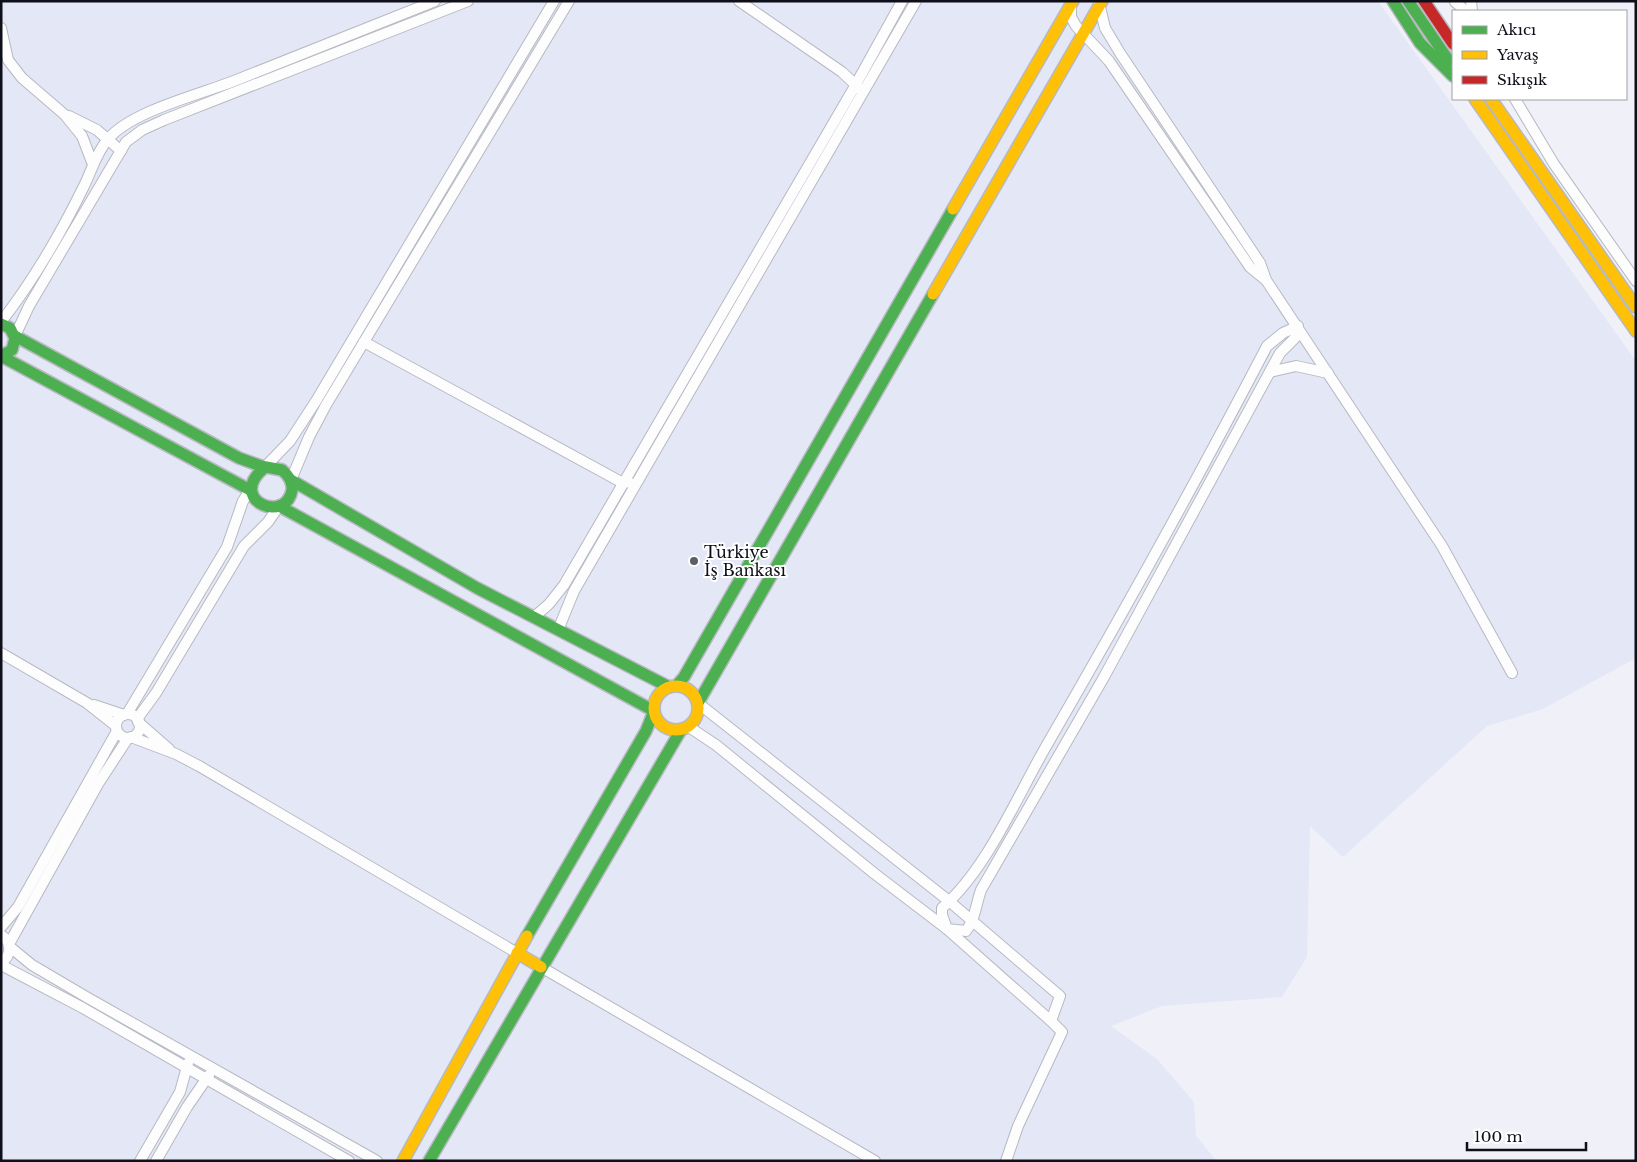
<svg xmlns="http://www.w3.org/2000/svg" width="1637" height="1162" viewBox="0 0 1637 1162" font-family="'Libre Baskerville',serif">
<rect width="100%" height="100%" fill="#f0f1f8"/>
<path fill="#e4e7f6" d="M1 1H1378L1636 361V658L1543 709 1487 726 1343 857 1310 826 1307 957 1282 997 1162 1006 1111 1026 1157 1059 1194 1102 1196 1136 1217 1161H1Z"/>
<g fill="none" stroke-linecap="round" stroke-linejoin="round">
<defs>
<g id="street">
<path d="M739 1 842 72 860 89"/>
<path d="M1471 1 1472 11"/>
<path d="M1455 2 1466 11"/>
<path d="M1099 3 1105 28 1120 53 1260 263 1266 280 1442 546 1512 673"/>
<path d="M1071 5V17L1076 26 1109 61 1250 267 1266 280"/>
<path d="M1 28 8 60 22 78 65 115 82 136 92 162"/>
<path d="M1515 99 1554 164 1636 281"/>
<path d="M69 116 97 130 121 151"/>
<path d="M1 322C33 281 61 233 84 186 92 170 96 153 108 139 132 111 198 95 234 81 301 55 368 28 435 1"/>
<path d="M1298 326 1295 338 1280 353 1104 677 981 890C976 904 975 920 966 931L947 929 942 915V908C986 870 1015 801 1044 750 1121 617 1196 482 1267 346L1283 333Z"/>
<path d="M15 336 29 306 126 142 142 130 164 120 468 1"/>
<path d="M364 342 623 483 629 482"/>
<path d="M1270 372 1296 366 1328 373"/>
<path d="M264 468 290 441 316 401 554 1"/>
<path d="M291 480 309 437 326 405 569 1"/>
<path d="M534 617 549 604 564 585 855 86 902 1"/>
<path d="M558 630 574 591 916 1"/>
<path d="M1 653 87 703 116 726"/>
<path d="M698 703 949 901 1060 996 1051 1021 1062 1032 1018 1126 1006 1161"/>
<path d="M94 705 124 715"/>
<path d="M127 714 227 547 243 501 250 490"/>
<circle cx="128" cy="726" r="12"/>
<path d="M137 719 156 693 244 546 268 522 279 506"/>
<path d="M138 722 169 749"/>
<path d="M689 727 716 745 875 874 947 929 1051 1021"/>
<path d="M131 737 176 754 199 766 517 953"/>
<path d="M1 927 18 907 117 731"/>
<path d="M1 935C12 942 12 955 1 963"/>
<path d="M9 944 98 784 128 738"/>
<path d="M10 947 32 965 88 998 377 1161"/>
<path d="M1 965 83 1008 349 1161"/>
<path d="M541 967 875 1161"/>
<path d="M140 1161 180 1092 188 1063"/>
<path d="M156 1161 187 1107 209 1075"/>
</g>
<g id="fast">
<path d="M1393 1 1420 43 1453 76"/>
<path d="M1408 1 1449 61"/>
<path d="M1 324 10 328 15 338 12 350 1 356"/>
<path d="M15 336 239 458 261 466 282 470C288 475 293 482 292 490 286 525 226 500 264 468"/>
<path d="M1 356 250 490"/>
<path d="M291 480 477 588 669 687"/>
<path d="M279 506 654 711 646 731 527 936"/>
<path d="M677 685 684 677 953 209"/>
<path d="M698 703 933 294"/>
<path d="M429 1161 681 730"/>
</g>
<g id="slow">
<path d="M1475 99 1636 331"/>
<path d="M1491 99 1636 307"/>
<path d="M953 209 1073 1"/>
<path d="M933 294 1102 1"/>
<circle cx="676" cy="708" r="22"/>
<path d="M517 953 541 967"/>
<path d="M403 1161 527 936"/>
</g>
<path id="jam" d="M1424 1 1453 44"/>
</defs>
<use href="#street" stroke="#b7b9c1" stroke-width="12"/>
<use href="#fast" stroke="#b7b9c1" stroke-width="14"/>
<use href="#slow" stroke="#b7b9c1" stroke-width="14"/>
<use href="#jam" stroke="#b7b9c1" stroke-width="14"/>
<use href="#street" stroke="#fdfdfe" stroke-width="10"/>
<use href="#fast" stroke="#4caf50" stroke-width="11"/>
<use href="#slow" stroke="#ffc107" stroke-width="11"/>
<use href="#jam" stroke="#c62828" stroke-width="11"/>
</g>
<circle fill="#5d5e67" stroke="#fff" stroke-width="2" cx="694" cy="561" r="5"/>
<g text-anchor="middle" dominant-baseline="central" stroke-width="4" stroke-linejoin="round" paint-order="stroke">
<g font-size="16" fill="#0e0f19" stroke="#fff" text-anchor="start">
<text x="704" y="552">Türkiye<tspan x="704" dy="18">İş Bankası</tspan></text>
</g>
</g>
<rect width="1637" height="1162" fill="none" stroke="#0e0f19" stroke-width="5"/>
<rect x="1452" y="10" width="175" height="90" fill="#ffffff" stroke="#9f9fa3"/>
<rect x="1462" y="26" width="25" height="8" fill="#4caf50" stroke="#9f9fa3"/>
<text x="1497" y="35" font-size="15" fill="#0e0f19">Akıcı</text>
<rect x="1462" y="51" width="25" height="8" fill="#ffc107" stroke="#9f9fa3"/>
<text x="1497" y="60" font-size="15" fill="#0e0f19">Yavaş</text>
<rect x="1462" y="76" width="25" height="8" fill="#c62828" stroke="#9f9fa3"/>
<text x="1497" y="85" font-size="15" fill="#0e0f19">Sıkışık</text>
<path d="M1467 1142v8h119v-8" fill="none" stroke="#0e0f19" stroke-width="2.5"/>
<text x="1474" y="1142" font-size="15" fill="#0e0f19" stroke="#ffffff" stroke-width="4" paint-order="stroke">100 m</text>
</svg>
